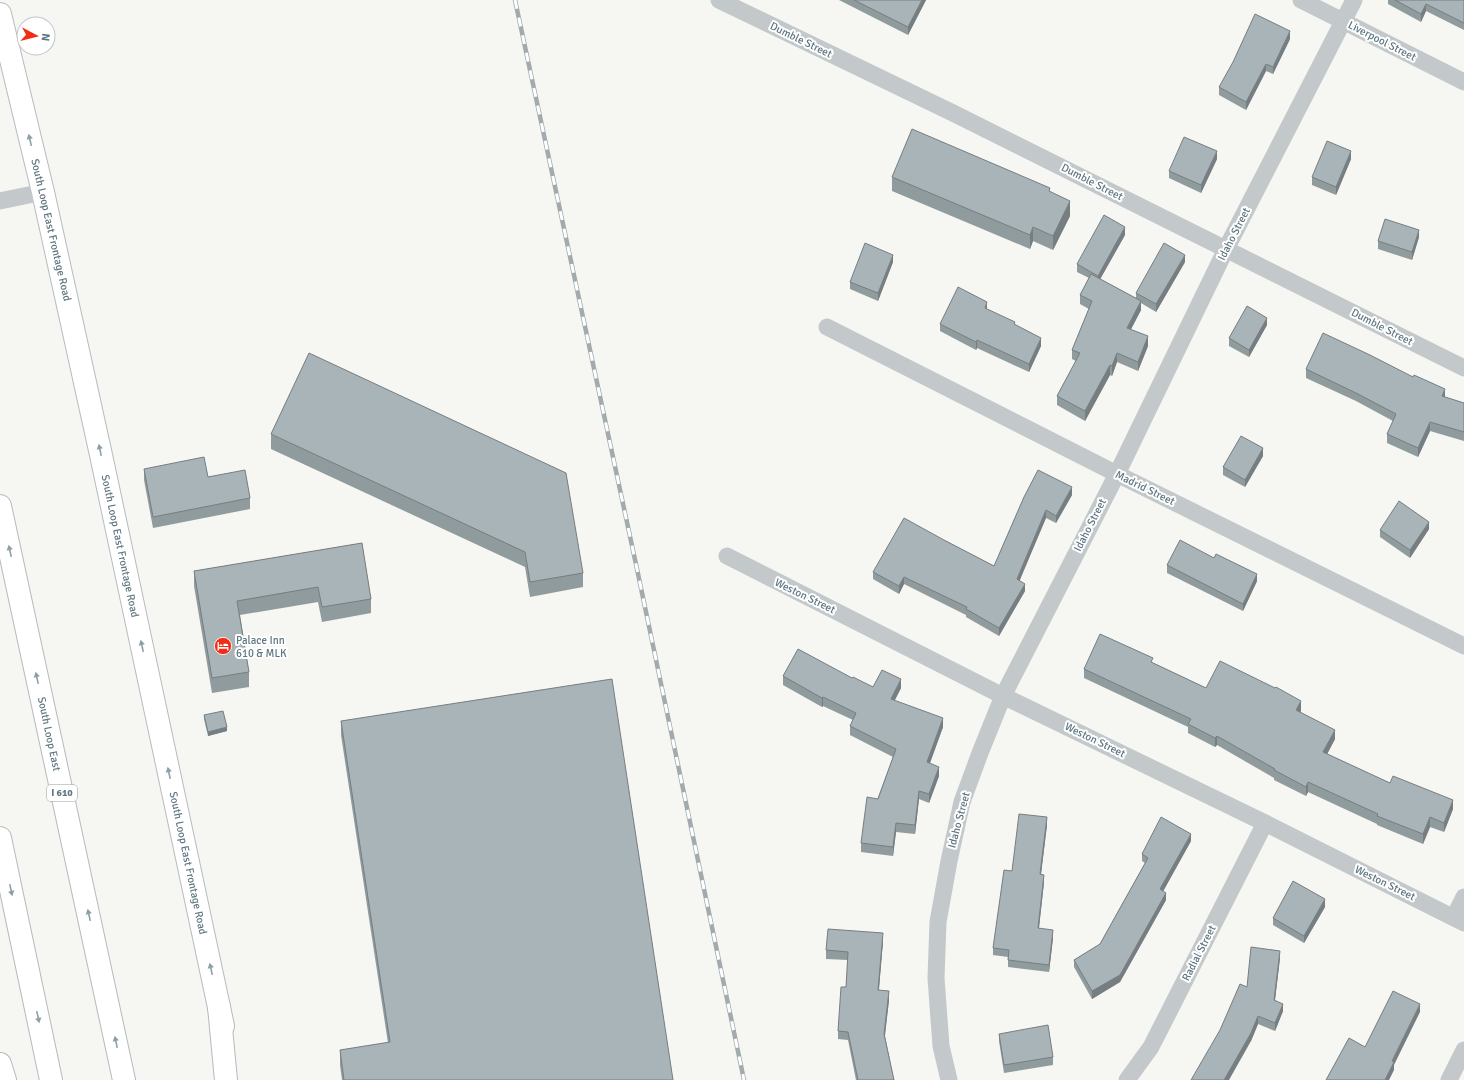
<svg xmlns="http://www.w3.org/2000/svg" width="1464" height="1080" viewBox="0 0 1464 1080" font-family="Signika,sans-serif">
<rect width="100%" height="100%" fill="#f6f6f2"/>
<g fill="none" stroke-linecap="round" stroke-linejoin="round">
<defs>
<path id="secondary" d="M0 14 43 192 101 455 223 1026"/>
<g id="motorway">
<path d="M0 506 124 1080"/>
<path d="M0 838 51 1080"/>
<path d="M219 1007 226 1080"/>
<path d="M0 1064 5 1080"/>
</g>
</defs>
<use href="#secondary" stroke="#b5bcbf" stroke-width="24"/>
<use href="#motorway" stroke="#b5babc" stroke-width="24"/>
<g stroke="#c3c8cb" stroke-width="17">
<path d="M719 0 953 113 1464 368"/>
<path d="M1301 0 1464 82"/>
<path d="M0 201 43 192"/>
<path d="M827 327 1117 474 1464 646"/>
<path d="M727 556 1003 696 1265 823 1464 923"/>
<path d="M1454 917 1464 897"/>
<path d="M949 1080 941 1046 936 978 938 922 949 861 962 802 980 753 1003 696 1117 474 1226 249 1354 0"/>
<path d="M1127 1080 1151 1047 1265 823"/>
<path d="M1449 1080 1464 1050"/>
</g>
<use href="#secondary" stroke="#fff" stroke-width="22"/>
<use href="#motorway" stroke="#fff" stroke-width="22"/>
<defs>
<path id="rail" d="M515 0 637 569 744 1080"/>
</defs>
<use href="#rail" stroke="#a1aaae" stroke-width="4.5"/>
<use href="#rail" stroke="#fff" stroke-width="3" stroke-dasharray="9" stroke-linecap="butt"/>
</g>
<g fill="#909b9e">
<path d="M839 0H926L908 35Z"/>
<path d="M1388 0H1464V30L1426 11 1421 22 1388 4Z"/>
<path d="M1290 39 1273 74 1266 71 1246 110 1219 95V87Z"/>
<path d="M1217 159 1201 193 1169 178V171Z"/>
<path d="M1351 159 1336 195 1312 185V177Z"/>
<path d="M892 177 1050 191 1070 216 1053 250 1033 241 1030 249 892 191Z"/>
<path d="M1125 235 1100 279 1136 298V293L1185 262 1156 312 1141 303V310L1131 329 1148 346 1138 371 1117 362 1112 376 1110 375 1085 421 1057 405V396L1076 361 1072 359V350L1089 309 1080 304V295L1089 278 1077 272V264Z"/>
<path d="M1419 237 1412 260 1378 249V241Z"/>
<path d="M893 262 878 301 850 289V282Z"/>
<path d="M987 309 1015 325 1041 346 1029 372 977 348 976 350 940 331V324Z"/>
<path d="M1267 325 1249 357 1229 346V338Z"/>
<path d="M1306 369 1445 397 1464 403V441L1430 431 1418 457 1387 443V434L1393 421 1356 401 1306 378Z"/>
<path d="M271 434 583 573V587L530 597 525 567 271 449Z"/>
<path d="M1263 456 1245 487 1223 475V467Z"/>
<path d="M144 469 208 477 250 498V509L153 528 144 480Z"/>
<path d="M1072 495 1056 523 1046 518 1019 580 1025 591 999 636 966 617V615L904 584 899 594 873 579V572L944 540 994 566 1024 497Z"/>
<path d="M1429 529 1410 558 1380 537V530Z"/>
<path d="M362 543 371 599V613L322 622 318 602 240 615 249 672V687L212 693 194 586V571Z"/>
<path d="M1167 565 1257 581 1243 611 1167 573Z"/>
<path d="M1153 663 1206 688 1301 711 1300 712 1335 739 1327 754 1390 783 1453 809 1444 832 1430 827 1423 844 1377 825V824L1308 792 1306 796 1274 780V778L1217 745 1215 747 1188 733V727L1084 678V669Z"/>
<path d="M783 676 852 678 873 687 901 688 894 701 943 727 930 763 939 776 929 803 919 799 915 834 896 832 893 856 861 852V843L893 757 850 735V726L853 720 823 706 822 707 783 685Z"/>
<path d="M204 715 227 731 208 736 204 719Z"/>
<path d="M341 721 673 1080H342L340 1065V1050L388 1043 341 735Z"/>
<path d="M1047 825 1041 874 1044 882 1039 928 1053 938 1049 972 1008 967V957L993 955V948L1012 871Z"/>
<path d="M1191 841 1163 891 1166 900 1120 982 1092 999 1074 967V960L1100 944 1145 863 1142 861V854Z"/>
<path d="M1325 907 1304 943 1273 925V918Z"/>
<path d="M883 941 879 990 889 1000 885 1036 894 1080H856L848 1040 838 1039V1031L846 987 848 960 826 959V950Z"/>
<path d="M1280 958 1275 1000 1283 1011 1275 1031 1258 1024 1251 1041 1247 987Z"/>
<path d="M999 1034 1053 1057V1065L1004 1073 999 1041Z"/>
</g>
<g fill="#767e81">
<path d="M922 0H926L908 35V27Z"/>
<path d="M1426 4V11L1421 22V14Z"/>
<path d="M1290 31V39L1273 74V67Z"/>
<path d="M1266 64V71L1246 110V102Z"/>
<path d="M1217 151V159L1201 193V185Z"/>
<path d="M1351 151V159L1336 195V187Z"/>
<path d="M1070 201V216L1053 250V236Z"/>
<path d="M1033 227V241L1030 249V235Z"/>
<path d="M1125 227V235L1098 283V276Z"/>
<path d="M1419 230V237L1412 260V252Z"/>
<path d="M893 255V262L878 301V293Z"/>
<path d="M1185 255V262L1156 312V304Z"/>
<path d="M1141 301V310L1127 337V328Z"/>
<path d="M987 302V310L985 308Z"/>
<path d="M1267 318V325L1249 357V350Z"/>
<path d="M1148 336V346L1138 371V362Z"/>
<path d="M1041 338V346L1029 372V364Z"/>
<path d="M977 340V348L976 350V342Z"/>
<path d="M1117 353V362L1112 376V366Z"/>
<path d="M1110 365V375L1085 421V411Z"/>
<path d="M1445 389V398L1442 396Z"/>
<path d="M1430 422V431L1418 457V448Z"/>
<path d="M1263 448V456L1245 487V480Z"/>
<path d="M1072 487V495L1056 523V516Z"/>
<path d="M1046 510V518L1017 587V579Z"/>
<path d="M1429 522V529L1410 558V550Z"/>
<path d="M1257 574V581L1243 611V604Z"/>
<path d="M904 577V584L899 594V586Z"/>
<path d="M1025 584V591L999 636V628Z"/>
<path d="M901 679V688L891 708V699Z"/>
<path d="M823 697V706L822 707V698Z"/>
<path d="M1301 701V711L1296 720V710Z"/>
<path d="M943 718V727L927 771V762Z"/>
<path d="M227 727V731L208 736V732Z"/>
<path d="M1335 730V739L1323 762V752Z"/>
<path d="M1217 736V745L1215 747V738Z"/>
<path d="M939 767V776L929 803V794Z"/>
<path d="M1308 782V792L1306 796V787Z"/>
<path d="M919 791V799L915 834V825Z"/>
<path d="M1453 800V809L1444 832V823Z"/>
<path d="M1047 817V825L1040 882V874Z"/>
<path d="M1430 817V827L1423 844V834Z"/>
<path d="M896 823V832L893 856V847Z"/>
<path d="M1191 834V841L1160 897V889Z"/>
<path d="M1044 875V882L1038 936V928Z"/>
<path d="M1166 893V900L1120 982 1092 999V991Z"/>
<path d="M1325 899V907L1304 943V936Z"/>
<path d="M1053 930V938L1049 972V965Z"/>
<path d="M883 933V941L878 999V990Z"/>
<path d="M1280 951V958L1274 1008V1000Z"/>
<path d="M889 991V1000L884 1042V1034Z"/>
<path d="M1283 1004V1011L1275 1031V1023Z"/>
<path d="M1420 1004V1012L1394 1065V1070L1389 1080H1385L1392 1061Z"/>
<path d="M1258 1016V1024L1251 1041 1229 1080H1224Z"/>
</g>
<g fill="#a8b4b8" stroke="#767e81">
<path d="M854 0H922L908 27Z"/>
<path d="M1395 0H1464V23L1426 4 1421 14Z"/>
<path d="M1255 14 1290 31 1273 67 1266 64 1246 102 1219 87 1233 62Z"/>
<path d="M912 129 1050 188 1049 191 1070 201 1053 236 1033 227 1030 235 892 177Z"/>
<path d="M1184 137 1217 151 1201 185 1169 171Z"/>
<path d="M1327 141 1351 151 1336 187 1312 177Z"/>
<path d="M1104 215 1125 227 1098 276 1077 264Z"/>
<path d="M1385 219 1419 230 1412 252 1378 241Z"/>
<path d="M865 243 893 255 878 293 850 282Z"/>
<path d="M1164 243 1185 255 1156 304 1136 293Z"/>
<path d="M1091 274 1141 301 1127 328 1148 336 1138 362 1117 353 1112 366 1110 365 1085 411 1057 396 1080 353 1072 350 1092 301 1080 295Z"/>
<path d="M958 287 987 302 985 308 1015 322 1014 324 1041 338 1029 364 977 340 976 342 940 324Z"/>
<path d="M1247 306 1267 318 1249 350 1229 338Z"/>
<path d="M1323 333 1370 355 1413 377 1414 375 1445 389 1442 396 1464 403V432L1430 422 1418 448 1387 434 1396 414 1356 393 1306 369Z"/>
<path d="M309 353 566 473 583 573 530 582 525 552 271 434Z"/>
<path d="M1241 436 1263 448 1245 480 1223 467Z"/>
<path d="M204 457 208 477 245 470 250 498 153 517 144 469Z"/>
<path d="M1038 470 1072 487 1056 516 1046 510 1017 579 1025 584 999 628 966 609 967 607 904 577 899 586 873 572 904 518 944 540 994 566 1024 497Z"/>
<path d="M1399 501 1429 522 1410 550 1380 530Z"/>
<path d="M1180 540 1214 558 1216 554 1257 574 1243 604 1167 565Z"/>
<path d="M362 543 371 599 322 607 318 587 237 601 249 672 212 678 194 571Z"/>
<path d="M1100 634 1153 658 1151 662 1206 688 1220 661 1275 688 1276 687 1301 701 1296 710 1335 730 1323 752 1390 783 1393 776 1453 800 1444 823 1430 817 1423 834 1377 816 1378 814 1308 782 1306 787 1274 770 1275 769 1217 736 1215 738 1188 724 1191 719 1084 669Z"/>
<path d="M798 649 852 678 853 677 873 687 882 670 901 679 891 699 943 718 927 762 939 767 929 794 919 791 915 825 896 823 893 847 861 843 867 797 878 799 896 749 850 726 856 713 823 697 822 698 783 676Z"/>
<path d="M612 679 673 1080H344L340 1050 390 1042 341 721Z"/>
<path d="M223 711 227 727 208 732 204 715Z"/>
<path d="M1019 814 1047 817 1040 874 1044 875 1038 928 1053 930 1049 965 1008 960 1009 950 993 948 1004 870 1012 871Z"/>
<path d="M1161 817 1191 834 1160 889 1166 893 1120 975 1092 991 1074 960 1100 944 1148 858 1142 854Z"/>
<path d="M1293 881 1325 899 1304 936 1273 918Z"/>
<path d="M828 929 883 933 878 990 889 991 884 1034 894 1080H858L848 1032 838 1031 841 987H846L848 952 826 950Z"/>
<path d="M1251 947 1280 951 1274 1000 1283 1004 1275 1023 1258 1016 1251 1033 1224 1080H1191L1220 1030 1240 984 1247 987Z"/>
<path d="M1393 991 1420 1004 1392 1061 1394 1062 1385 1080H1326L1349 1038 1365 1047Z"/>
<path d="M1048 1025 1053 1057 1004 1065 999 1034Z"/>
</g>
<defs><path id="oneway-solid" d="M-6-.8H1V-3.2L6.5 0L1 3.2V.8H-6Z"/></defs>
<g fill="#8e9fa6">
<use href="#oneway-solid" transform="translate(30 140) rotate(-103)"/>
<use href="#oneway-solid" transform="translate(100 450) rotate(-102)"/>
<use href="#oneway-solid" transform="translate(10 551) rotate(-102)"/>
<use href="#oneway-solid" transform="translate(142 646) rotate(-102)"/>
<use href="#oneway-solid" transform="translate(37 678) rotate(-102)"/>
<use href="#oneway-solid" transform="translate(169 773) rotate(-102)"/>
<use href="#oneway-solid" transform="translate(11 890) rotate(78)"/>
<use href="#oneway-solid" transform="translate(89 915) rotate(-102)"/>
<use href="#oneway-solid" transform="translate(211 969) rotate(-102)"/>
<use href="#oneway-solid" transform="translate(38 1017) rotate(78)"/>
<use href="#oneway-solid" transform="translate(116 1042) rotate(-102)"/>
</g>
<defs>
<symbol id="hotel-disc" viewBox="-11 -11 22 22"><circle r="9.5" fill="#f22c15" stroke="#fff"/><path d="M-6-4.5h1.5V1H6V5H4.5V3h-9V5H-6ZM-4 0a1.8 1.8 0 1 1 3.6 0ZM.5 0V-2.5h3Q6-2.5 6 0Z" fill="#fff"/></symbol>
</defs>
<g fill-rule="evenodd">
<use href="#hotel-disc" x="213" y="636" width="20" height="20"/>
</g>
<g text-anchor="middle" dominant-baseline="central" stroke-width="4" stroke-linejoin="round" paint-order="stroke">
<rect fill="#fff" stroke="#8e9fa6" stroke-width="1" x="47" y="785" width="30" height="16" rx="3"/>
<g font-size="10" font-weight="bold" fill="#5e7680">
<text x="62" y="793">I 610</text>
</g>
<g font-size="11" fill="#5e7680" stroke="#fff">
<text transform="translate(801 40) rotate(26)">Dumble Street</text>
<text transform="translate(1382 41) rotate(27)">Liverpool Street</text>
<text transform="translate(1092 182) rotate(27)">Dumble Street</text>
<text transform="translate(51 230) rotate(77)">South Loop East Frontage Road</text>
<text transform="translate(1234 234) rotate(-63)">Idaho Street</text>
<text transform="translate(1382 327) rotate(27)">Dumble Street</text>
<text transform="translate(1145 488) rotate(26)">Madrid Street</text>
<text transform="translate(1090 525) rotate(-63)">Idaho Street</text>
<text transform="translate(120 546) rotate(78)">South Loop East Frontage Road</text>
<text transform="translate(805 596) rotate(26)">Weston Street</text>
<text transform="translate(49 734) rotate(78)">South Loop East</text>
<text transform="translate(1095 740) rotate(26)">Weston Street</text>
<text transform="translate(959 820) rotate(-75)">Idaho Street</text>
<text transform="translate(188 863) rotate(78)">South Loop East Frontage Road</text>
<text transform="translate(1385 883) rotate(26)">Weston Street</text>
<text transform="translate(1199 953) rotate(-63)">Radial Street</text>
</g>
<g font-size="11" fill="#5e7680" stroke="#fff" text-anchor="start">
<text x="236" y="640">Palace Inn<tspan x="236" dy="13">610 &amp; MLK</tspan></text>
</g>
</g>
<g transform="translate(36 36) rotate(97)"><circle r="19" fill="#ffffff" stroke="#bfc8cc"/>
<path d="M0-3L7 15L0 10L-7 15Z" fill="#f22c15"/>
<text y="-6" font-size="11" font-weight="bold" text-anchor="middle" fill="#5e7680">N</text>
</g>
</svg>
